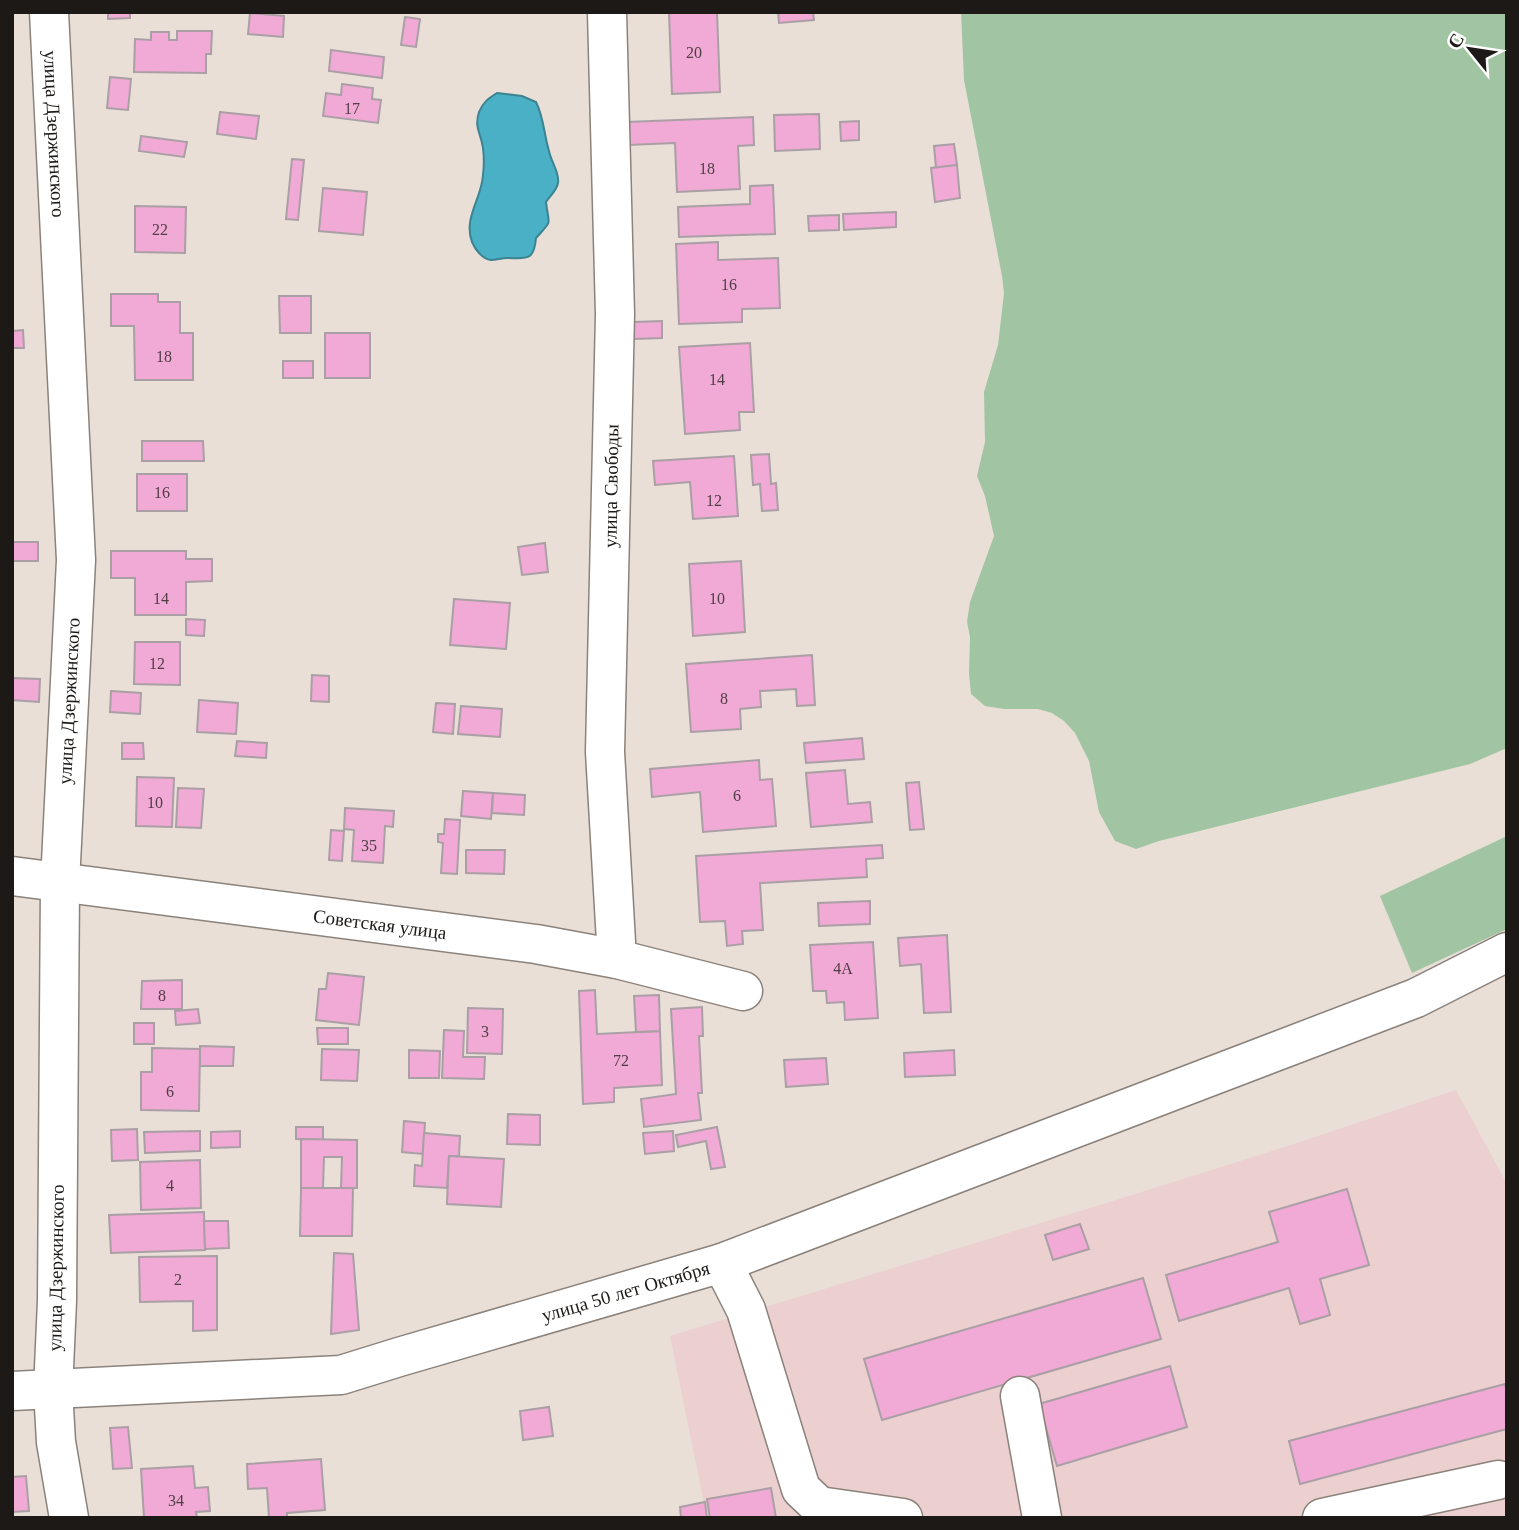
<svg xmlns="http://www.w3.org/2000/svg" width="1519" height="1530" viewBox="0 0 1519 1530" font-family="'Times New Roman',serif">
<rect width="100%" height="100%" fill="#e9dfd7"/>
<path fill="#ebd0cf" d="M1456 1090 1507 1184V1518H707L670 1336 1116 1200 1294 1144Z"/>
<g fill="#a1c5a2">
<path d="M961 12H1507V748L1470 764 1159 841 1136 849 1115 841 1099 812 1089 761 1075 733 1064 721 1052 713 1038 709H1004L985 706 971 694 969 674 970 637 967 622 970 602 994 536 985 496 977 476 985 442 984 392 998 345 1004 293 1002 276 964 80Z"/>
<path d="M1507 836V929L1412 973 1380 896Z"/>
</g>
<path fill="#4ab0c6" stroke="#3c8391" stroke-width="2" d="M497 93 522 96 536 102C544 118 544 135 549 151 551 162 560 173 558 183 557 190 550 196 546 202 549 227 553 219 536 238 534 262 526 258 507 258 502 258 496 260 491 260 482 259 475 249 472 242 463 218 482 198 483 175 484 167 484 156 483 148 481 133 474 128 479 112 483 102 489 98 497 93Z"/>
<g fill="#f0aad5" stroke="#aa9fa5" stroke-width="2">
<path d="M108 12H130V18L108 19Z"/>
<path d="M669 12H717L720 92 672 94Z"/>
<path d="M778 12H813L814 20 779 23Z"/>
<path d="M250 13 284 16 283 37 248 34Z"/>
<path d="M405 17 420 19 416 47 401 45Z"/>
<path d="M177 31H212L211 54H206V73L134 72 135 39 151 40V32H169V40H177Z"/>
<path d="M331 50 384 57 382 78 329 71Z"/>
<path d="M110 77 131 79 128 110 107 108Z"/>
<path d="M342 84 373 88 372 99 381 100 378 123 323 116 326 93 341 95Z"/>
<path d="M220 112 259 116 256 139 217 134Z"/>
<path d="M819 114 820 149 775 151 774 115Z"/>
<path d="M753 117 754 145 738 146 740 189 677 192 675 143 628 145 627 122Z"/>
<path d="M859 121V140L841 141 840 122Z"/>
<path d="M141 136 187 142 184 157 139 151Z"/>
<path d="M954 144 957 165 936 168 934 146Z"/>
<path d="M292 159 304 160 298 220 286 219Z"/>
<path d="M957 165 960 198 935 202 931 168Z"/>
<path d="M773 185 775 234 679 237 678 207 750 204V186Z"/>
<path d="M323 188 367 192 363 235 319 231Z"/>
<path d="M135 206 186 207 185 253 135 252Z"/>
<path d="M896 212V227L844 230 843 214Z"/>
<path d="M839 215V230L809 231 808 216Z"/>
<path d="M718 242V260L778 258 780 308 742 309V322L679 324 676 244Z"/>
<path d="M111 294H158V302H180V333H193V380H135L134 326H111Z"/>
<path d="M279 296H311V333H280Z"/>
<path d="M662 321V338L634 339V322Z"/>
<path d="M23 330 24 348H12V331Z"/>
<rect x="325" y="333" width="45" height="45"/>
<path d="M750 343 754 412H739L740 430 685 434 679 347Z"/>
<rect x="283" y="361" width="30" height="17"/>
<path d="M142 441H203L204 461H142Z"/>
<path d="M769 454 771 484 776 483 778 510 762 511 760 484 753 485 751 455Z"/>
<path d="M734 456 738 516 693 519 690 482 655 485 653 461Z"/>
<rect x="137" y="474" width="50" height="37"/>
<rect x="12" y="542" width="26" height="19"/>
<path d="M545 543 548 572 522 575 518 547Z"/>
<path d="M111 551H186V559H212V581L186 582V615H135V578H111Z"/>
<path d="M741 561 745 632 693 636 689 564Z"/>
<path d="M454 599 510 603 506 649 450 645Z"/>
<path d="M186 619 205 620 204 636 186 635Z"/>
<path d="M135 642H180V685L134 684Z"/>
<path d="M812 655 815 705 797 706 796 689 760 691 761 707 740 709 741 729 691 732 686 664Z"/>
<path d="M312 675 329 676V702L311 701Z"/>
<path d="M12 678 40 679 39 702 12 700Z"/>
<path d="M111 691 141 693 140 714 110 712Z"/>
<path d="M199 700 238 703 236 734 197 732Z"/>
<path d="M436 703 455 704 453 734 433 732Z"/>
<path d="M461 706 502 709 500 737 458 734Z"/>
<path d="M862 738 864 759 806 763 804 743Z"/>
<path d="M237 741 267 743 266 758 235 756Z"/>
<path d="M122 743H143L144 759H122Z"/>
<path d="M759 760 760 780 772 779 776 826 703 832 700 792 652 797 650 769Z"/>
<path d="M845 770 848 804 870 802 872 822 811 827 806 773Z"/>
<path d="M137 777 174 778 172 827 136 826Z"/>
<path d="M919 782 924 829 910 830 906 783Z"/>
<path d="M178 788 204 789 201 828 176 827Z"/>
<path d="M463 791 493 793 491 819 461 816Z"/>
<path d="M493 793 525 795 524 815 492 813Z"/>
<path d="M345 808 394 811 393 827 385 826 383 863 352 861 354 830 344 829Z"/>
<path d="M445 819 460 820 457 874 441 873 443 843 438 842V834H444Z"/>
<path d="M331 830 344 831 342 861 329 860Z"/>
<path d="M882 845 883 858 866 859 867 877 760 883 763 930 742 931 743 944 727 946 725 921 700 922 696 856Z"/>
<path d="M466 850H505L504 874 466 873Z"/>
<path d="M870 901V924L819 926 818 903Z"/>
<path d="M947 935 951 1012 924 1013 921 964 900 966 898 938Z"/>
<path d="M873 942 878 1018 845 1020 844 1002 827 1003 826 991H813L810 945Z"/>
<path d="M328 973 364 977 359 1025 316 1020 319 989H326Z"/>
<path d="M182 980V1009H141L142 981Z"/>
<path d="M595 990 597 1034 660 1031 662 1085 614 1088V1102L583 1104 579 991Z"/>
<path d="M659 995 660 1031 636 1032 634 996Z"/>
<path d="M702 1007 703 1036H699L702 1093H698L701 1120 644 1127 641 1099 676 1094 671 1009Z"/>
<path d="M468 1008 503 1009 502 1054 467 1053Z"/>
<path d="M198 1009 200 1023 176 1025 175 1011Z"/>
<rect x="134" y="1023" width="20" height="21"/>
<path d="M317 1028H348V1044H318Z"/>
<path d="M444 1030 464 1031 463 1057H485L484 1079 442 1078Z"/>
<path d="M200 1046 234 1047 233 1066H200Z"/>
<path d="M152 1048 200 1049 199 1111 141 1110V1072H152Z"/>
<path d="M322 1049 359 1050 357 1081 321 1080Z"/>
<path d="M409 1050 440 1051 439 1078H409Z"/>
<path d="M954 1050 955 1075 905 1077 904 1053Z"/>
<path d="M826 1058 828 1084 786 1087 784 1060Z"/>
<path d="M508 1114 540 1115V1145L507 1144Z"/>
<path d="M404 1121 425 1123 423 1154 402 1152Z"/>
<path d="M296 1127H323V1140L296 1139Z"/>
<path d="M717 1127 725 1167 711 1169 706 1141 678 1147 676 1135Z"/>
<path d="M137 1129 138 1160 112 1161 111 1130Z"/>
<path d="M200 1131V1151L145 1153 144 1132Z"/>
<path d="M240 1131V1147L211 1148V1132Z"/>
<path d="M673 1131 674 1151 645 1154 643 1133Z"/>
<path d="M424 1133 460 1136 459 1156H449L447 1188 414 1186 415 1165 422 1166Z"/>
<path d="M301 1139 357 1140V1188H341L342 1157H324L323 1188H301Z"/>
<path d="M449 1156 504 1159 501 1207 447 1204Z"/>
<path d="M200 1160 201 1208 141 1210 140 1162Z"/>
<path d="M301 1188H353L352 1236H300Z"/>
<path d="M1347 1189 1369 1265 1320 1279 1330 1315 1300 1324 1289 1288 1179 1321 1166 1275 1278 1242 1269 1212Z"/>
<path d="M204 1212 205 1250 111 1253 109 1215Z"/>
<path d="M204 1221H228L229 1248 205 1249Z"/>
<path d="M1080 1224 1089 1249 1053 1260 1045 1235Z"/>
<path d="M334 1253 353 1254 359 1330 331 1334Z"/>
<path d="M217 1256V1330L193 1331V1301L140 1302 139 1257Z"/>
<path d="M1143 1278 1161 1339 882 1420 864 1359Z"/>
<path d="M1170 1366 1187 1427 1057 1466 1039 1404Z"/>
<path d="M1505 1384 1507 1392V1429L1300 1484 1289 1441Z"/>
<path d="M549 1407 553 1436 523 1440 520 1411Z"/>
<path d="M128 1427 132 1468 113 1469 110 1428Z"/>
<path d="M321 1459 325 1510 287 1513V1518H269L267 1488 248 1489 247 1464Z"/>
<path d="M193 1466 195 1488 208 1487 210 1511 196 1512 197 1518H144L141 1469Z"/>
<path d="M26 1476 29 1511 12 1512V1477Z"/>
<path d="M771 1488 776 1518H710L707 1499Z"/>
<path d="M705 1502 707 1518H681L680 1507Z"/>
</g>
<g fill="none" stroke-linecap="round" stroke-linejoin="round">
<defs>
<g id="minor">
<path id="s1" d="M49 12 76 560 60 883 57 1301 53 1390 56 1442 69 1518"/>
<path d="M607 12 615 314 605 752 617 959"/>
<path id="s2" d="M12 876 536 944 617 959 743 991"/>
<path d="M722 1263 746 1310 801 1489 819 1506 903 1518"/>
<path id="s3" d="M12 1391 341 1375 399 1357 722 1263 1416 998 1507 952"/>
<path d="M1020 1396 1042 1518"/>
<path d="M1322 1518 1498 1480"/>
</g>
</defs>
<use href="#minor" stroke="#8b827b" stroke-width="41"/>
<use href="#minor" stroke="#fff" stroke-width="38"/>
</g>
<g text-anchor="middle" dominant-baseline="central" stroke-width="7" stroke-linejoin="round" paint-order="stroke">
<g font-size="16" fill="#513d46">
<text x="694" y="52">20</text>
<text x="352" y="108">17</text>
<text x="707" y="168">18</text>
<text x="160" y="229">22</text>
<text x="729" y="284">16</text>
<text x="164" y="356">18</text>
<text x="717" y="379">14</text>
<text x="162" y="492">16</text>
<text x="714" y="500">12</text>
<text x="161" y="598">14</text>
<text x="717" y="598">10</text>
<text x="157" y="663">12</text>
<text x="724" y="698">8</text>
<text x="737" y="795">6</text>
<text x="155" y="802">10</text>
<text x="369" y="845">35</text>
<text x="843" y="968">4А</text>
<text x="162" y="995">8</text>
<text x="485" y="1031">3</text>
<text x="621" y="1060">72</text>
<text x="170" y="1091">6</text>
<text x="170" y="1185">4</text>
<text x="178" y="1279">2</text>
<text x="176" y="1500">34</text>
</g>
<g font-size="19" fill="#1c1916" stroke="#fff">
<text stroke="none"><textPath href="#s1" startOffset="122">улица Дзержинского</textPath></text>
<text transform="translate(611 486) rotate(-89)">улица Свободы</text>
<text transform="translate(69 701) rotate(-87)">улица Дзержинского</text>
<text stroke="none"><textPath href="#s2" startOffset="371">Советская улица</textPath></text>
<text transform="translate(56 1268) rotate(-89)">улица Дзержинского</text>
<text stroke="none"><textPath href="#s3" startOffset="626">улица 50 лет Октября</textPath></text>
</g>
</g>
<rect width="1519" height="1530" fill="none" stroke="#1c1916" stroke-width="28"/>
<g transform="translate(1470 49) rotate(300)" stroke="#ffffff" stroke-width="5" paint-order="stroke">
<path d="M0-5L12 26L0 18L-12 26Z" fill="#1c1916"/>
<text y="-10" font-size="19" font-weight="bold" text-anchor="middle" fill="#1c1916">С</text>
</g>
</svg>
